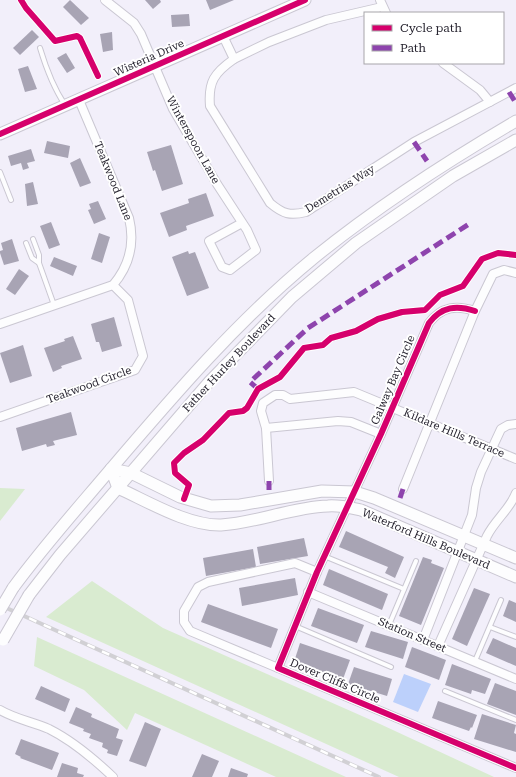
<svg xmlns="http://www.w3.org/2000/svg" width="516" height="777" viewBox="0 0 516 777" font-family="'Roboto Serif',serif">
<rect width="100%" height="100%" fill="#f2effa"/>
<g fill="#d9ebd0">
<path d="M0 488 25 489 0 521Z"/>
<path d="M92 581 163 628 380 724 494 777H399L46 617Z"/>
<path d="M37 637 346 777H276L135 713 127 730 84 690 34 666Z"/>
</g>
<path fill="#bcd0fb" d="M404 674 431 684 418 712 393 702Z"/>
<g fill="#a8a4b4">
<path d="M70 0 89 18 81 25 63 7Z"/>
<path d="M145 0H160L161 2 153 9Z"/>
<path d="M206 0H234L210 10Z"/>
<path d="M189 14 190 26 172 27 171 15Z"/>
<path d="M32 30 39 37 20 55 13 48Z"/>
<path d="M112 32 113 50 103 52 100 34Z"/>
<path d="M66 53 75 68 67 73 57 58Z"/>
<path d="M28 66 37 89 25 92 18 69Z"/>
<path d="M47 141 70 146 68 158 44 153Z"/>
<path d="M171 145 183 184 162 191 155 170 153 171 147 152Z"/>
<path d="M31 149 35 161 27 163 29 168 23 170 21 163 11 166 8 156Z"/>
<path d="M80 158 91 183 80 187 70 163Z"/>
<path d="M33 182 38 204 27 206 25 184Z"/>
<path d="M206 193 214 216 186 226 187 230 169 237 160 213 189 203 188 199Z"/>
<path d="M98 201 106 219 94 224 88 210 91 209 89 204Z"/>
<path d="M51 222 60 245 49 249 40 226Z"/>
<path d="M99 233 110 237 102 263 91 259Z"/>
<path d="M12 239 19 261 4 265 0 253V251L3 250 1 243Z"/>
<path d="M188 251 189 254 195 252 209 288 187 296 172 257Z"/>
<path d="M54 257 77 266 73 276 50 266Z"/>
<path d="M19 269 29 276 15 295 6 289Z"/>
<path d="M114 317 122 346 102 352 99 342H96L91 324Z"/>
<path d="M73 336 82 359 61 366 62 368 53 372 44 348 65 341 64 339Z"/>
<path d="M23 345 32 376 10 383 0 353Z"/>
<path d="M71 412 77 435 53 441 55 445 47 447 46 444 22 451 16 428Z"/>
<path d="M346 531 404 557 395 578 385 573 388 567 339 547Z"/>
<path d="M304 538 308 556 260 564 257 547Z"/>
<path d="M253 549 256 567 206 576 203 558Z"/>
<path d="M423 557 432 560 431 563 444 568 421 625 399 616Z"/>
<path d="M329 569 388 594 382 610 323 585Z"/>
<path d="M295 578 298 595 242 606 239 588Z"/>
<path d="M474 588 490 594 467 646 452 639Z"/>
<path d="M509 600 516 603V622L503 616Z"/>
<path d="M208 604 278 629 271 648 201 622Z"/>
<path d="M318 608 364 625 357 643 311 626Z"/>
<path d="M371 631 408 642 403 659 365 647Z"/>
<path d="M493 638 516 648V666L486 653Z"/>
<path d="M300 643 350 660 343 679 294 662Z"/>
<path d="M412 647 446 660 439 680 405 667Z"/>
<path d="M452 664 491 679 485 694 472 690 471 694 445 685Z"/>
<path d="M354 667 392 679 387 696 348 684Z"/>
<path d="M495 683 516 691V715L487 704Z"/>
<path d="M41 686 70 699 65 712 35 699Z"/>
<path d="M438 701 477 715 472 728 471 727 469 731 432 718Z"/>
<path d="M76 707 92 714 91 717 119 729 116 738 123 740 117 756 107 753 108 750 102 747 103 743 89 738 91 734 83 731 84 729 69 723Z"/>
<path d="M482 714 516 725 514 733 516 734V752L474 739Z"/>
<path d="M145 722 161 729 146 767 129 761Z"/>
<path d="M21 739 59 753 52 770 20 758 21 757 15 754Z"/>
<path d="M202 754 219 761 212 777H192Z"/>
<path d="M62 763 78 768 77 773 84 775 83 777H57Z"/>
<path d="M231 768 248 774 247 777H228Z"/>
</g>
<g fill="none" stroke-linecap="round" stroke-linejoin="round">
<defs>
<g id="lane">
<path d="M40 48C46 68 53 87 65 105"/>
<path d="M0 172 11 200"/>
<path d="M33 239 39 255V263"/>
<path d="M26 243 32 258 39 263 54 305"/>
<path d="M324 556 404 589"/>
<path d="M389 625 416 561"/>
<path d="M295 626 391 667"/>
<path d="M490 627 516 637"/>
<path d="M475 661 501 600"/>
<path d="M445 691 516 720"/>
</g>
<g id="street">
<path d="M105 0 134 23 141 34 173 109 217 184 247 230 256 250 230 270 222 267 209 241 242 223"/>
<path d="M380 0 386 13"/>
<path d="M223 36 234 59C214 73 208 82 210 106L270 203C283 214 290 216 306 212L414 142 516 88"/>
<path d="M234 59 269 42 326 20 382 7"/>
<path d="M443 63 480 90 490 102"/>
<path d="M475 311C457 305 442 306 429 323L381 434 317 572 278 668 516 768"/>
<path d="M0 324 113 285C130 265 135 243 129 218L79 100"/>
<path d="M0 417 135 370 143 356 128 300 113 285"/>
<path d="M266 428 338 421 351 422 381 434"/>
<path d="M269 481 266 428 261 411 263 403 275 395H283L290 399 354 392 516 459"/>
<path d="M403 489 475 311 493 274 504 270 516 273"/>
<path d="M308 592 516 679"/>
<path d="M423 640 472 515 476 488 481 472 501 429 508 425 516 424"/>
<path d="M438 646 487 536C495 520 510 509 516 493"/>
<path d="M278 668 190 631 184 622V611L198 587 208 582 295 563 317 572"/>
<path d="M0 710C15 719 33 722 49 729 73 741 93 758 113 777"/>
</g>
<g id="secondary">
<path d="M0 134 305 0"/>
<path d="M111 469 118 488C147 501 188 526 221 525 257 523 292 507 328 506 339 505 351 508 361 510L516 577"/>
<path d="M111 469 131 473 180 497 211 506 240 505 322 491 355 492 374 498 516 558"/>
<path d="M13 588C43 547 77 509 110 470 174 395 238 320 315 257 378 206 446 162 516 121"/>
<path d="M29 595 60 555 210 381 292 297 356 243 453 176 516 140"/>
</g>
</defs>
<use href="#lane" stroke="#cac7d2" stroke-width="6"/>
<use href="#street" stroke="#cac7d2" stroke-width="10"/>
<use href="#secondary" stroke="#cac7d2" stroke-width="13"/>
<use href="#lane" stroke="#fdfdfe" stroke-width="4"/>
<use href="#street" stroke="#fdfdfe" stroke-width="8"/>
<use href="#secondary" stroke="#fdfdfe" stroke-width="11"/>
<defs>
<path id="rail" d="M0 605 379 777"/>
</defs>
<use href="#rail" stroke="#d1d0d4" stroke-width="4"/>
<use href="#rail" stroke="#fff" stroke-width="2.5" stroke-dasharray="8" stroke-linecap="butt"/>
<defs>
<g id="secondary-bridge">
<path d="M0 610 13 588"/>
<path d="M3 640 29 595"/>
</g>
</defs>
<use href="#secondary-bridge" stroke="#cac7d2" stroke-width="13" stroke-linecap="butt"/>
<use href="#secondary-bridge" stroke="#fdfdfe" stroke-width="11"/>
<g stroke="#8e44ad" stroke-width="5" stroke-dasharray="10 5" stroke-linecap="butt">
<path d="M509 92 516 103"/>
<path d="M414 142 427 161"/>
<path d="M258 389 250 382 308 328 469 224"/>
<path d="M269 490V481"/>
<path d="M400 498 403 489"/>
</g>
<defs>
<g id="cycleway">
<path d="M21 0 26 8 55 41 77 36 80 38 98 76"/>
<path d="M0 134 305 0"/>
<path d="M475 311C457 305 442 306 429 323L381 434 317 572 278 668 516 768"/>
<path d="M184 499 189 485 175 473 174 463 184 453 203 440 229 413 243 411 247 408 258 389 280 377 304 348 323 345 331 338 356 331 378 319 402 312 425 310 440 295 463 286 482 259 498 253 516 255"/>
</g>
</defs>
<use href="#cycleway" stroke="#fff" stroke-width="8"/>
<use href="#cycleway" stroke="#d6006c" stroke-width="6"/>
</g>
<g text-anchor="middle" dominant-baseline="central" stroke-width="4" stroke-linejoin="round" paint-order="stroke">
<g font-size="11" fill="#221f2b" stroke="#fff">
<text transform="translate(149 58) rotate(-24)">Wisteria Drive</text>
<text transform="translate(193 140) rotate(61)">Winterspoon Lane</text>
<text transform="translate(113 181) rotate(68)">Teakwood Lane</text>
<text transform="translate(340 189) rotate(-32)">Demetrias Way</text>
<text transform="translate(229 363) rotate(-47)">Father Hurley Boulevard</text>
<text transform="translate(393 380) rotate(-67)">Galway Bay Circle</text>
<text transform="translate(89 385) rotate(-20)">Teakwood Circle</text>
<text transform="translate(454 433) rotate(23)">Kildare Hills Terrace</text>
<text transform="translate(426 539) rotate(23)">Waterford Hills Boulevard</text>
<text transform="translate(412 635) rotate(23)">Station Street</text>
<text transform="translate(335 681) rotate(23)">Dover Cliffs Circle</text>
</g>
</g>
<rect x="364" y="12" width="140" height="52" fill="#ffffff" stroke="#a7a5aa"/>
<rect x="372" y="25" width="20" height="6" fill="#d6006c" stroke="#a7a5aa"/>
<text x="400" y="32" font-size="12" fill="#221f2b">Cycle path</text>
<rect x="372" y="45" width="20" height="6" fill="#8e44ad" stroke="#a7a5aa"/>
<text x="400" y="52" font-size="12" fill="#221f2b">Path</text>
</svg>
